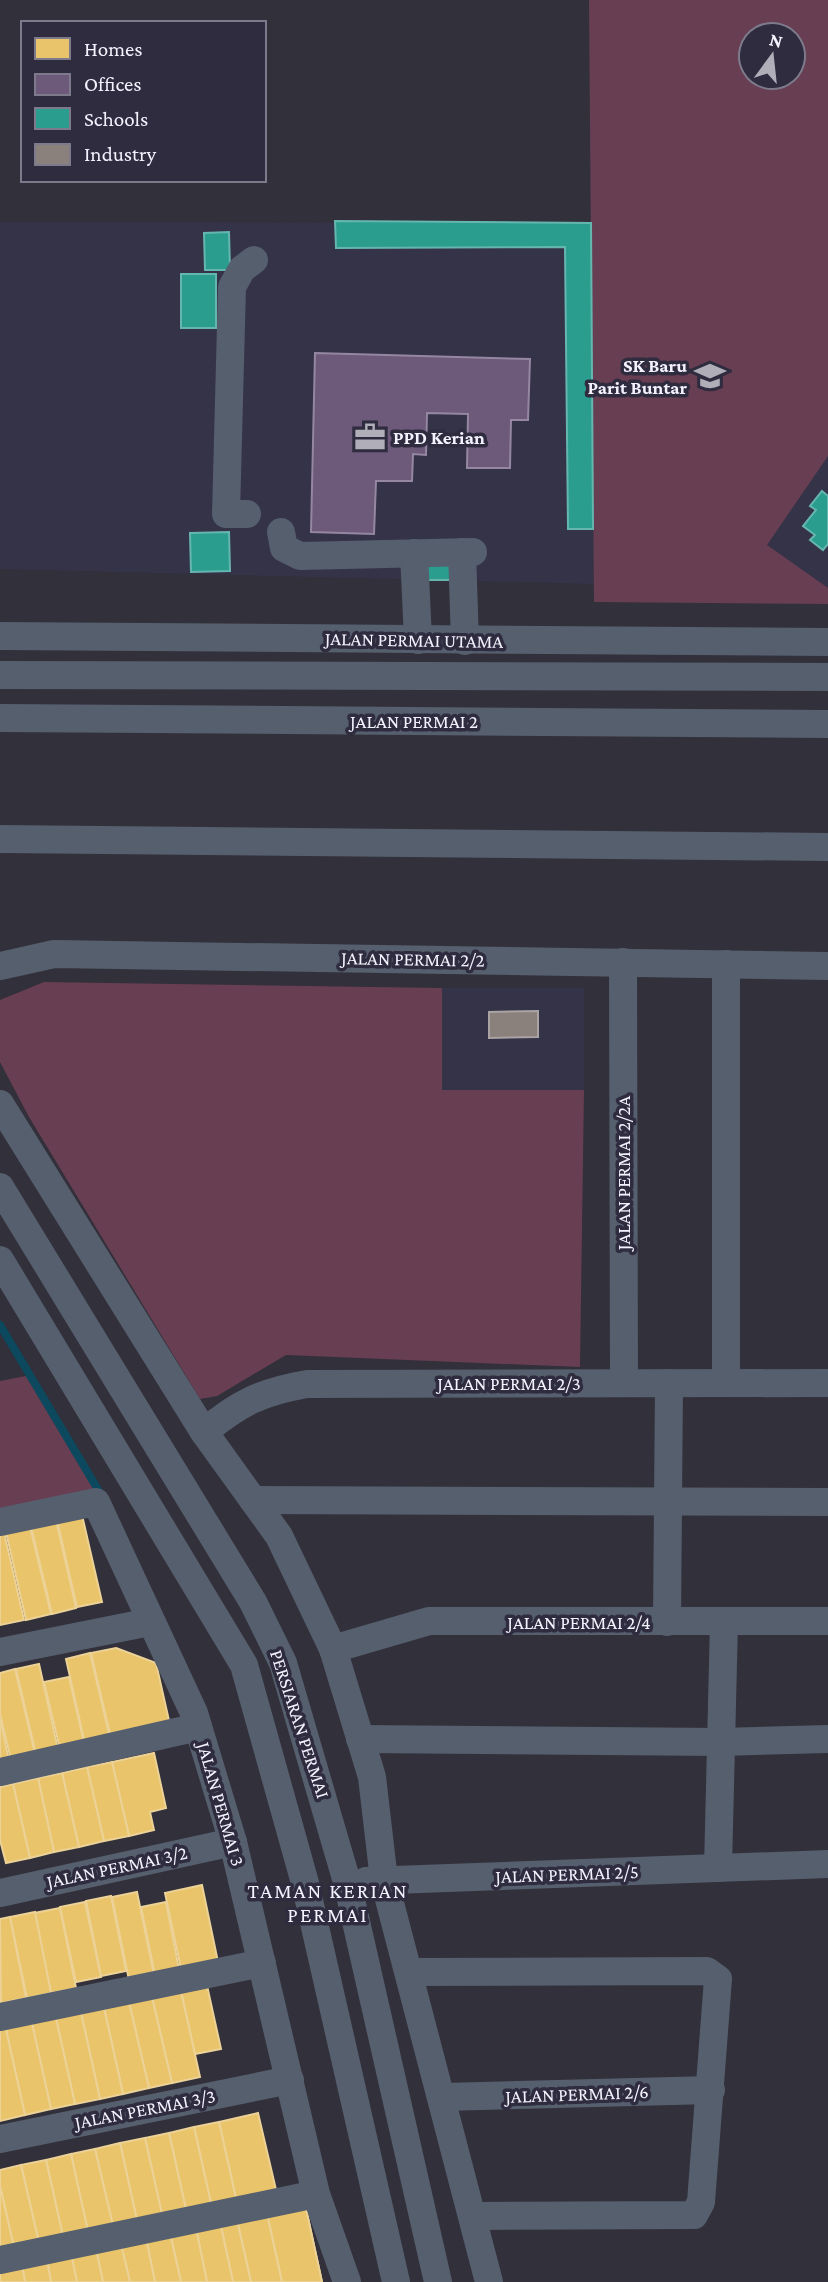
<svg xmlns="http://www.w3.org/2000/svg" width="828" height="2282" viewBox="0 0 828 2282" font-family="'Crimson Pro',serif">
<rect width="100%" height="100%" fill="#32303a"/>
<g fill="#353348" fill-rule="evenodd">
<path d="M589 0H828V604L594 602 593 584 0 569V222L590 223ZM751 35H793V77H751Z"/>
<rect x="442" y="988" width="142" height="102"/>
</g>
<g fill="#683e52" fill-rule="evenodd">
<path d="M589 0H828V456L767 545 828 588V604L594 602ZM751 35H793V77H751Z"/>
<path d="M44 982 442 988V1090H584L580 1367 286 1355 217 1396 200 1399 29 1117 0 1062V1000Z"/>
<path d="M26 1376 96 1493 0 1511V1381Z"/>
</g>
<g fill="#e9c46a" stroke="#ecd296" stroke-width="2">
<path d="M82 1515 102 1602 77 1607 57 1520Z"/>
<path d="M56 1520 76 1608 52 1614 31 1526Z"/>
<path d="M30 1527 51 1614 26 1620 6 1532Z"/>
<path d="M4 1532 24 1620 0 1625V1533Z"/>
<path d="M116 1648 156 1663 170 1725 111 1738 91 1653Z"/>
<path d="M90 1653 110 1738 85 1744 66 1659Z"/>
<path d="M39 1664 58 1749 36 1754 16 1669Z"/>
<path d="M15 1669 35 1754 11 1760 0 1714V1673Z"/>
<path d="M69 1677 84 1743 60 1749 44 1682Z"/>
<path d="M0 1719 9 1760 0 1762Z"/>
<path d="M154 1753 166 1808 150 1812 154 1830 129 1836 112 1762Z"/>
<path d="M112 1762 129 1836 104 1841 87 1767Z"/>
<path d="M87 1767 104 1841 79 1847 62 1773Z"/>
<path d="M62 1773 79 1847 54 1852 38 1778Z"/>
<path d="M38 1778 54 1852 30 1858 13 1784Z"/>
<path d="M13 1784 30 1858 6 1863 0 1840V1787Z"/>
<path d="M202 1885 218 1962 181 1969 165 1893Z"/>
<path d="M137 1892 154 1975 129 1980 112 1897Z"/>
<path d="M111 1896 126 1971 101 1976 86 1901Z"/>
<path d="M85 1902 101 1977 76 1982 60 1907Z"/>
<path d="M166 1902 179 1969 155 1975 141 1907Z"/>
<path d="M60 1908 76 1988 51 1993 34 1913Z"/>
<path d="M35 1912 51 1993 27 1998 10 1917Z"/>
<path d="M10 1917 26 1998 1 2003 0 1919Z"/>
<path d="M206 1981 221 2049 195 2054 180 1987Z"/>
<path d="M180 1987 200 2077 172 2083 151 1993Z"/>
<path d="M151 1993 172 2083 149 2088 128 1998Z"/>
<path d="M128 1998 149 2088 123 2094 103 2003Z"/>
<path d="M103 2003 123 2094 100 2099 80 2008Z"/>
<path d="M80 2008 100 2099 75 2104 55 2014Z"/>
<path d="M55 2014 75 2104 51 2109 31 2019Z"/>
<path d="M31 2019 51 2109 25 2115 5 2025Z"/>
<path d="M5 2025 25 2115 0 2121V2026Z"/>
<path d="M258 2113 277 2194 237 2203 219 2122Z"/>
<path d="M219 2122 237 2203 212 2208 194 2127Z"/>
<path d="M194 2127 212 2208 187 2214 169 2133Z"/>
<path d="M169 2133 187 2214 163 2219 145 2138Z"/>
<path d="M145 2138 163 2219 138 2225 120 2143Z"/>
<path d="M120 2143 138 2225 114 2230 95 2149Z"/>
<path d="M95 2149 114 2230 89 2236 71 2154Z"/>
<path d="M71 2154 89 2236 64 2241 46 2160Z"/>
<path d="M46 2160 64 2241 40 2247 21 2165Z"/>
<path d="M21 2165 40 2247 15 2252 0 2186V2170Z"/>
<path d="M0 2186 15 2252 0 2255Z"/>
<path d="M305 2204 322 2282H251L237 2220Z"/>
<path d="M305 2204 322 2282H282L267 2214Z"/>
<path d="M267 2214 282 2282H251L237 2220Z"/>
<path d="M237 2220 251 2282H233L220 2222Z"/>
<path d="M220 2222 233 2282H207L196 2228Z"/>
<path d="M196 2228 207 2282H181L170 2233Z"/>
<path d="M170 2233 181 2282H155L146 2238Z"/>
<path d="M146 2238 155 2282H130L121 2244Z"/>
<path d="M121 2244 130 2282H103L96 2249Z"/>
<path d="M96 2249 103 2282H77L71 2254Z"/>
<path d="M71 2254 77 2282H51L47 2260Z"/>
<path d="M47 2260 51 2282H25L22 2265Z"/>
<path d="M22 2265 25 2282H0V2270Z"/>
</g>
<path fill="#6d597a" stroke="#9587a2" stroke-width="2" d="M315 353 530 359 528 420H511L510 468H467L468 414 427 413 426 455 413 454 412 481H376L374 534 311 532Z"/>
<g fill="#2a9d8f" stroke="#66b6b0" stroke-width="2">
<path d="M335 221 591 223 593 529H568L565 247 336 248Z"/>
<path d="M229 232 230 270H205L204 233Z"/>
<rect x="181" y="274" width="35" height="54"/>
<path d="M822 491 828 496V544L823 550 810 540 815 535 803 526 816 510 810 506Z"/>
<path d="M229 532 230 571 191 572 190 533Z"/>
<path d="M423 556 453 557V580H423Z"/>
</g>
<path fill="#8a817c" stroke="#aaa3a3" stroke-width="2" d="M538 1011V1037L489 1038V1012Z"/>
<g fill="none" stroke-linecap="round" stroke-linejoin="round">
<path stroke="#0d495e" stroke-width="8" d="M0 1325 103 1498"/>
<g stroke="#565f6e" stroke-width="28">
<path d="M247 514H226L232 287 242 269 254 260"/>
<path d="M281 532 284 548 300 556 473 552"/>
<path d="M462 552 465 641"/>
<path d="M414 553 418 640"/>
<path d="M0 636 828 642"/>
<path d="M0 675 828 677"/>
<path d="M0 718 828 724"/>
<path d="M0 839 828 847"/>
<path d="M623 962 624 1383"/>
<path d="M0 966 54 954 828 966"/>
<path d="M0 1104 204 1432 279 1536 333 1649 372 1777 384 1880 489 2282"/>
<path d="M0 1187 253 1602 283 1663 347 1882 438 2282"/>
<path d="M0 1260 244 1665 305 1883 396 2282"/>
<path d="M726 1383V964"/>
<path d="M204 1432C239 1403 261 1392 307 1384L828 1383"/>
<path d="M253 1500 828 1502"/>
<path d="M0 1522 96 1502 194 1713 233 1842 316 2194 347 2282"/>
<path d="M667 1622 669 1383"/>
<path d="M333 1649 429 1621H828"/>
<path d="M0 1652 150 1622"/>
<path d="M360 1739 721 1742 828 1739"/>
<path d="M0 1772 198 1727"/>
<path d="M718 1868 724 1622"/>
<path d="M366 1881 828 1864"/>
<path d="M0 1893 233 1842"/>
<path d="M410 1972 707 1971 718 1979 701 2202 694 2215 474 2216"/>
<path d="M0 2017 262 1963"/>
<path d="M443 2097 711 2090"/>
<path d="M0 2139 290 2080"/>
<path d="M0 2260 316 2194"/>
</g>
</g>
<defs>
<symbol id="school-bare" viewBox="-9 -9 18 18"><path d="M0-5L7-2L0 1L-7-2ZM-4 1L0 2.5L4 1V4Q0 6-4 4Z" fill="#afaeb9" stroke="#2e2c3e" stroke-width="2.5" paint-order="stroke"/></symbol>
<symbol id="office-bare" viewBox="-9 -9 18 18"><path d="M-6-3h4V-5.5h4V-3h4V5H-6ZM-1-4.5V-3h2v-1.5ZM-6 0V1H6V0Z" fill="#afaeb9" stroke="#2e2c3e" stroke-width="2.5" paint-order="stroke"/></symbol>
</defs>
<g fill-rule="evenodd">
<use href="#school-bare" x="688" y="354" width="44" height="44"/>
<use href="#office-bare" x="348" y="415" width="44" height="44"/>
</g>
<g text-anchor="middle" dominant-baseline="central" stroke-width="7" stroke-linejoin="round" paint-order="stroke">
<g font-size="19" font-weight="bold" fill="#f3f2fe" stroke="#2e2c3e" text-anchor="end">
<text x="687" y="365">SK Baru<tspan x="687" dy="22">Parit Buntar</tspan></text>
<text x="393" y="437" text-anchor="start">PPD Kerian</text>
</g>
<g font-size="19" fill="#f3f2fe" stroke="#2e2c3e">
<text transform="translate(414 640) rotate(1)">JALAN PERMAI UTAMA</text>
<text x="414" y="721">JALAN PERMAI 2</text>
<text transform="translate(413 959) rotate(1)">JALAN PERMAI 2/2</text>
<text transform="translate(623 1173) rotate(-90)">JALAN PERMAI 2/2A</text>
<text x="509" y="1383">JALAN PERMAI 2/3</text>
<text x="579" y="1622">JALAN PERMAI 2/4</text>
<text transform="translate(300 1724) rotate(72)">PERSIARAN PERMAI</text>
<text transform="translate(221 1804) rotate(74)">JALAN PERMAI 3</text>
<text transform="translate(117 1867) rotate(-12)">JALAN PERMAI 3/2</text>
<text transform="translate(567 1874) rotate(-2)">JALAN PERMAI 2/5</text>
<text transform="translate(577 2094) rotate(-2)">JALAN PERMAI 2/6</text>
<text transform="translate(145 2109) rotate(-11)">JALAN PERMAI 3/3</text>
</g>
<g font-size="21" letter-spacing="2" fill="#f3f2fe" stroke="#2e2c3e">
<text x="328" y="1891">TAMAN KERIAN<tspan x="328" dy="24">PERMAI</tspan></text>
</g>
</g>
<rect x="21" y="21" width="245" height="161" fill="#2e2c3e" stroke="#7d7b8b" stroke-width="2"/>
<rect x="35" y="38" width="35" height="21" fill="#e9c46a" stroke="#7d7b8b" stroke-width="2"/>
<text x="84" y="56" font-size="21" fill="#f3f2fe">Homes</text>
<rect x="35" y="74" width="35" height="21" fill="#6d597a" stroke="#7d7b8b" stroke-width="2"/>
<text x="84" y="91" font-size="21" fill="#f3f2fe">Offices</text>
<rect x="35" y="108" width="35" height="21" fill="#2a9d8f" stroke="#7d7b8b" stroke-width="2"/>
<text x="84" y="126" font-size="21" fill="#f3f2fe">Schools</text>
<rect x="35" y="144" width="35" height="21" fill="#8a817c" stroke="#7d7b8b" stroke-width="2"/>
<text x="84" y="161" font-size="21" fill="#f3f2fe">Industry</text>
<g transform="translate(772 56) rotate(15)"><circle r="33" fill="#2e2c3e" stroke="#7d7b8b" stroke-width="2"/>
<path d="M0-5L12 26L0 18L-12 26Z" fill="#afaeb9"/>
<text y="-10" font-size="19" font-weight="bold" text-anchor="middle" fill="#f3f2fe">N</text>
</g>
</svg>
